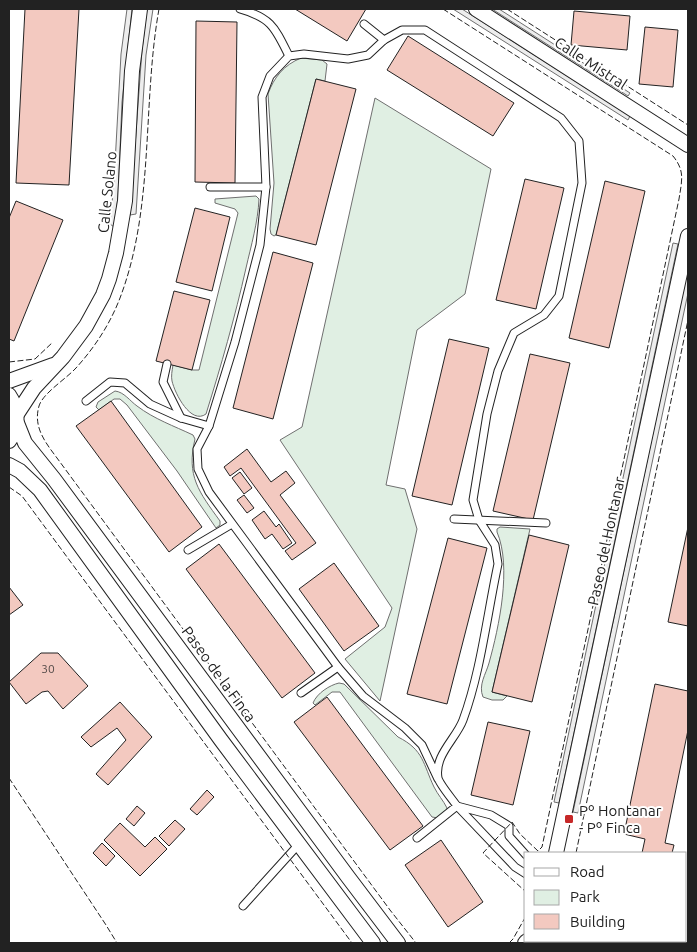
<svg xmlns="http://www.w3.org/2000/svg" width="697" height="952" viewBox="0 0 697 952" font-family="Ubuntu,sans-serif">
<rect width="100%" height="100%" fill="#fff"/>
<g fill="#e0efe3" stroke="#6f6f6f">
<path d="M301 58 322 60 327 64 325 81 316 79 276 235 274 236 271 234 270 229 274 183 268 94C274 77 284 65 301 58Z"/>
<path d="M375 98 491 169 465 294 417 330 386 485 405 489 417 529 380 701 345 659 385 627 392 608 280 440 302 427Z"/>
<path d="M256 196 259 199C258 222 251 246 246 268 235 317 221 366 206 414 191 425 175 394 172 381 171 376 172 371 173 365L192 370H199L238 213 235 209 215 203V199Z"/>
<path d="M115 391C124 392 130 401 137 406 154 419 174 426 193 435L195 439C186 476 199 492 220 521V525L216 528 177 471 127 405 120 399H114L99 410 96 407 98 402Z"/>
<path d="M500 527 530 529 492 692 507 696 503 700H492L483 697C478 685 486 674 489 663 499 627 512 567 497 532V529Z"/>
<path d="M339 683 344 684 398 737C424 750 423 764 434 787 438 795 443 800 447 808L446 812 438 818 432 817 340 692H332L315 705 313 703C317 693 330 685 339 683Z"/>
</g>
<g fill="#ededed" stroke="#6f6f6f">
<path d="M127 9H132L122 102 118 197 114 227 110 224 114 182 121 54Z"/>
<path d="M147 9H153L146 55 136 214 130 215 142 50Z"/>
<path d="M453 9H462L630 116 628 120Z"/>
<path d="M492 9H499L630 93 628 96Z"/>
<path d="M673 243 678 244 559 803 554 802Z"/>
<path d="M688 267V293L578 813 573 812Z"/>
</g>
<g fill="#f3c9c0" stroke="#222">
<path d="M25 9H79L69 185 16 183Z"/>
<path d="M295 9H366L347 41Z"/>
<path d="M574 11 630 16 627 50 571 45Z"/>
<path d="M196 21 237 22 235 183 195 182Z"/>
<path d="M645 27 678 30 673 87 639 84Z"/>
<path d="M408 36 514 103 493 136 387 70Z"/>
<path d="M316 79 356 89 316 245 276 235Z"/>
<path d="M525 179 564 188 536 309 496 300Z"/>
<path d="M605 181 645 191 609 348 569 338Z"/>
<path d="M16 201 63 220 14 341 9 339V218Z"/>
<path d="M195 208 230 217 212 291 176 282Z"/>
<path d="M273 252 313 263 273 419 233 408Z"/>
<path d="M174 291 210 300 192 370 156 361Z"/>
<path d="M449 339 489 348 452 505 412 496Z"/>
<path d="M530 354 570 363 533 520 493 511Z"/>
<path d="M111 401 202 527 169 552 76 426Z"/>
<path d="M247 449 271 482 286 471 295 483 280 495 316 543 292 560 285 551 296 543 241 468 230 476 224 467Z"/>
<path d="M240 472 252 488 244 494 232 478Z"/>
<path d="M244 495 254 508 247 513 237 500Z"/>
<path d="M264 511 276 527 279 524 292 543 283 549 272 534 265 539 252 520Z"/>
<path d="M688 527V626L668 622Z"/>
<path d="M529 535 569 545 532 702 492 692Z"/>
<path d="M448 538 487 548 447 704 407 694Z"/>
<path d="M219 544 315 673 282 698 186 569Z"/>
<path d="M334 563 379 626 344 651 299 589Z"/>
<path d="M9 587 23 605 9 615Z"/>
<path d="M41 653H58L88 686 63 709 48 691 42 692 26 704 9 682Z"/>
<path d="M655 684 688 691V730L665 843 674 845 672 853H642L645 839 624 834Z"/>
<path d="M327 697 423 826 390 850 294 722Z"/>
<path d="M120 702 152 737 108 785 96 774 126 740 117 728 91 747 81 737Z"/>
<path d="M488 722 530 731 513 805 471 795Z"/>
<path d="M207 790 214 797 197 815 190 809Z"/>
<path d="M137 806 145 813 134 826 126 819Z"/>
<path d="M175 820 185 829 169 846 159 836Z"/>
<path d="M120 823 145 847 155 837 167 849 140 876 104 840Z"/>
<path d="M441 840 483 902 448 927 405 865Z"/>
<path d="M102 843 115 856 106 866 93 853Z"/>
<path d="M595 941H638L637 943H595Z"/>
</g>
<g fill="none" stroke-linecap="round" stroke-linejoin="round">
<defs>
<g id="service">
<path d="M240 9C272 18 275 28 289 56"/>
<path d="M364 24 384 40"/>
<path d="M210 187H266"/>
<path d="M167 364 163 382 181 418"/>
<path d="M86 401 110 382 125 383 150 404 181 418 209 426"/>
<path d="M454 519 546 523"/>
<path d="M188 550 232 524"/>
<path d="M301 693 338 667"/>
<path d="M417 838 457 806C453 800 440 785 438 778 434 755 456 739 463 720 481 671 487 615 498 564L495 545 479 520 473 500 487 414 498 371 514 333 544 315 559 296 582 183 579 141 561 118 425 30H402L384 40 368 55 348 59 304 54 289 56 270 76 262 97 266 187 260 245 235 342 209 426 197 449 198 469 209 492 338 667 363 696 405 728 422 745 438 779"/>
<path d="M526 855 509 836V826L491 815 457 806 515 867 526 874"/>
<path d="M243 906 299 844"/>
</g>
<g id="minor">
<path d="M476 9 688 145"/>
<path d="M9 381 53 365"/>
<path d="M9 395C18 408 20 428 9 441"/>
<path d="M17 414 34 388 63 357 86 326 103 295 109 279 116 253 125 201 132 71 140 9"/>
<path d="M17 423 25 443 54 479 348 877 398 943"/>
<path d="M9 465 20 471 40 490 221 740 373 943"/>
<path d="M556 853 688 236"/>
<path d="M525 943 527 941"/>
</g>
</defs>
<use href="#service" stroke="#222" stroke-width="9"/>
<use href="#minor" stroke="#222" stroke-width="16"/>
<use href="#service" stroke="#fff" stroke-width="7"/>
<use href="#minor" stroke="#fff" stroke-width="14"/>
<g stroke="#222" stroke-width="1" stroke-dasharray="6 2.5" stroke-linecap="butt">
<path d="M159 9C142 104 155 206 120 298 110 324 95 347 76 368 66 379 43 393 39 406 33 427 45 442 57 458L390 910 416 943"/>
<path d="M443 9 673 156C685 171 682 180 679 199L542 847 538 851 520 834 512 822 483 853 526 892"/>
<path d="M507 9 688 125"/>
<path d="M9 362 35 359 53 342"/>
<path d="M9 487 22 496 352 943"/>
<path d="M9 778 106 925 117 943"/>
<path d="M576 853 688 320"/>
<path d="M509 943 513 939 526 916"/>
<path d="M549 943 550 941"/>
</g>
</g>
<rect fill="#c62828" stroke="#fff" stroke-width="2" x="564" y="814" width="10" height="10" rx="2.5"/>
<g text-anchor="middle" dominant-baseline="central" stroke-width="4" stroke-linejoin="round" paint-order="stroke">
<g font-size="12" fill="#564c4a">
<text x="48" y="668">30</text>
</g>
<g font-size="15" fill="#222" stroke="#fff">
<text transform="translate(591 63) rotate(33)">Calle Mistral</text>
<text transform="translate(107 192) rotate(-84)">Calle Solano</text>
<text transform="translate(606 541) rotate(-78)">Paseo del Hontanar</text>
<text transform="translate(219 674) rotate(54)">Paseo de la Finca</text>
</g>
<g font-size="15" fill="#222" stroke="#fff" text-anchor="start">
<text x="579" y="810">Pº Hontanar<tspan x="579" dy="17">- Pº Finca</tspan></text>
</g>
</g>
<rect width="697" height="952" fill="none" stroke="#222222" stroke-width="20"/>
<rect x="524" y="852" width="162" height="90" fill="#ffffff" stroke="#a7a7a7"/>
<rect x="534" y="868" width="25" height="8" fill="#ffffff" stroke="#a7a7a7"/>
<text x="570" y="877" font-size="15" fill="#222222">Road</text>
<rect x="534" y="890" width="25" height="15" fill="#e0efe3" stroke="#a7a7a7"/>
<text x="570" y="902" font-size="15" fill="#222222">Park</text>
<rect x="534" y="914" width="25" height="15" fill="#f3c9c0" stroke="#a7a7a7"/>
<text x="570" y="927" font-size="15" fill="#222222">Building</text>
</svg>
